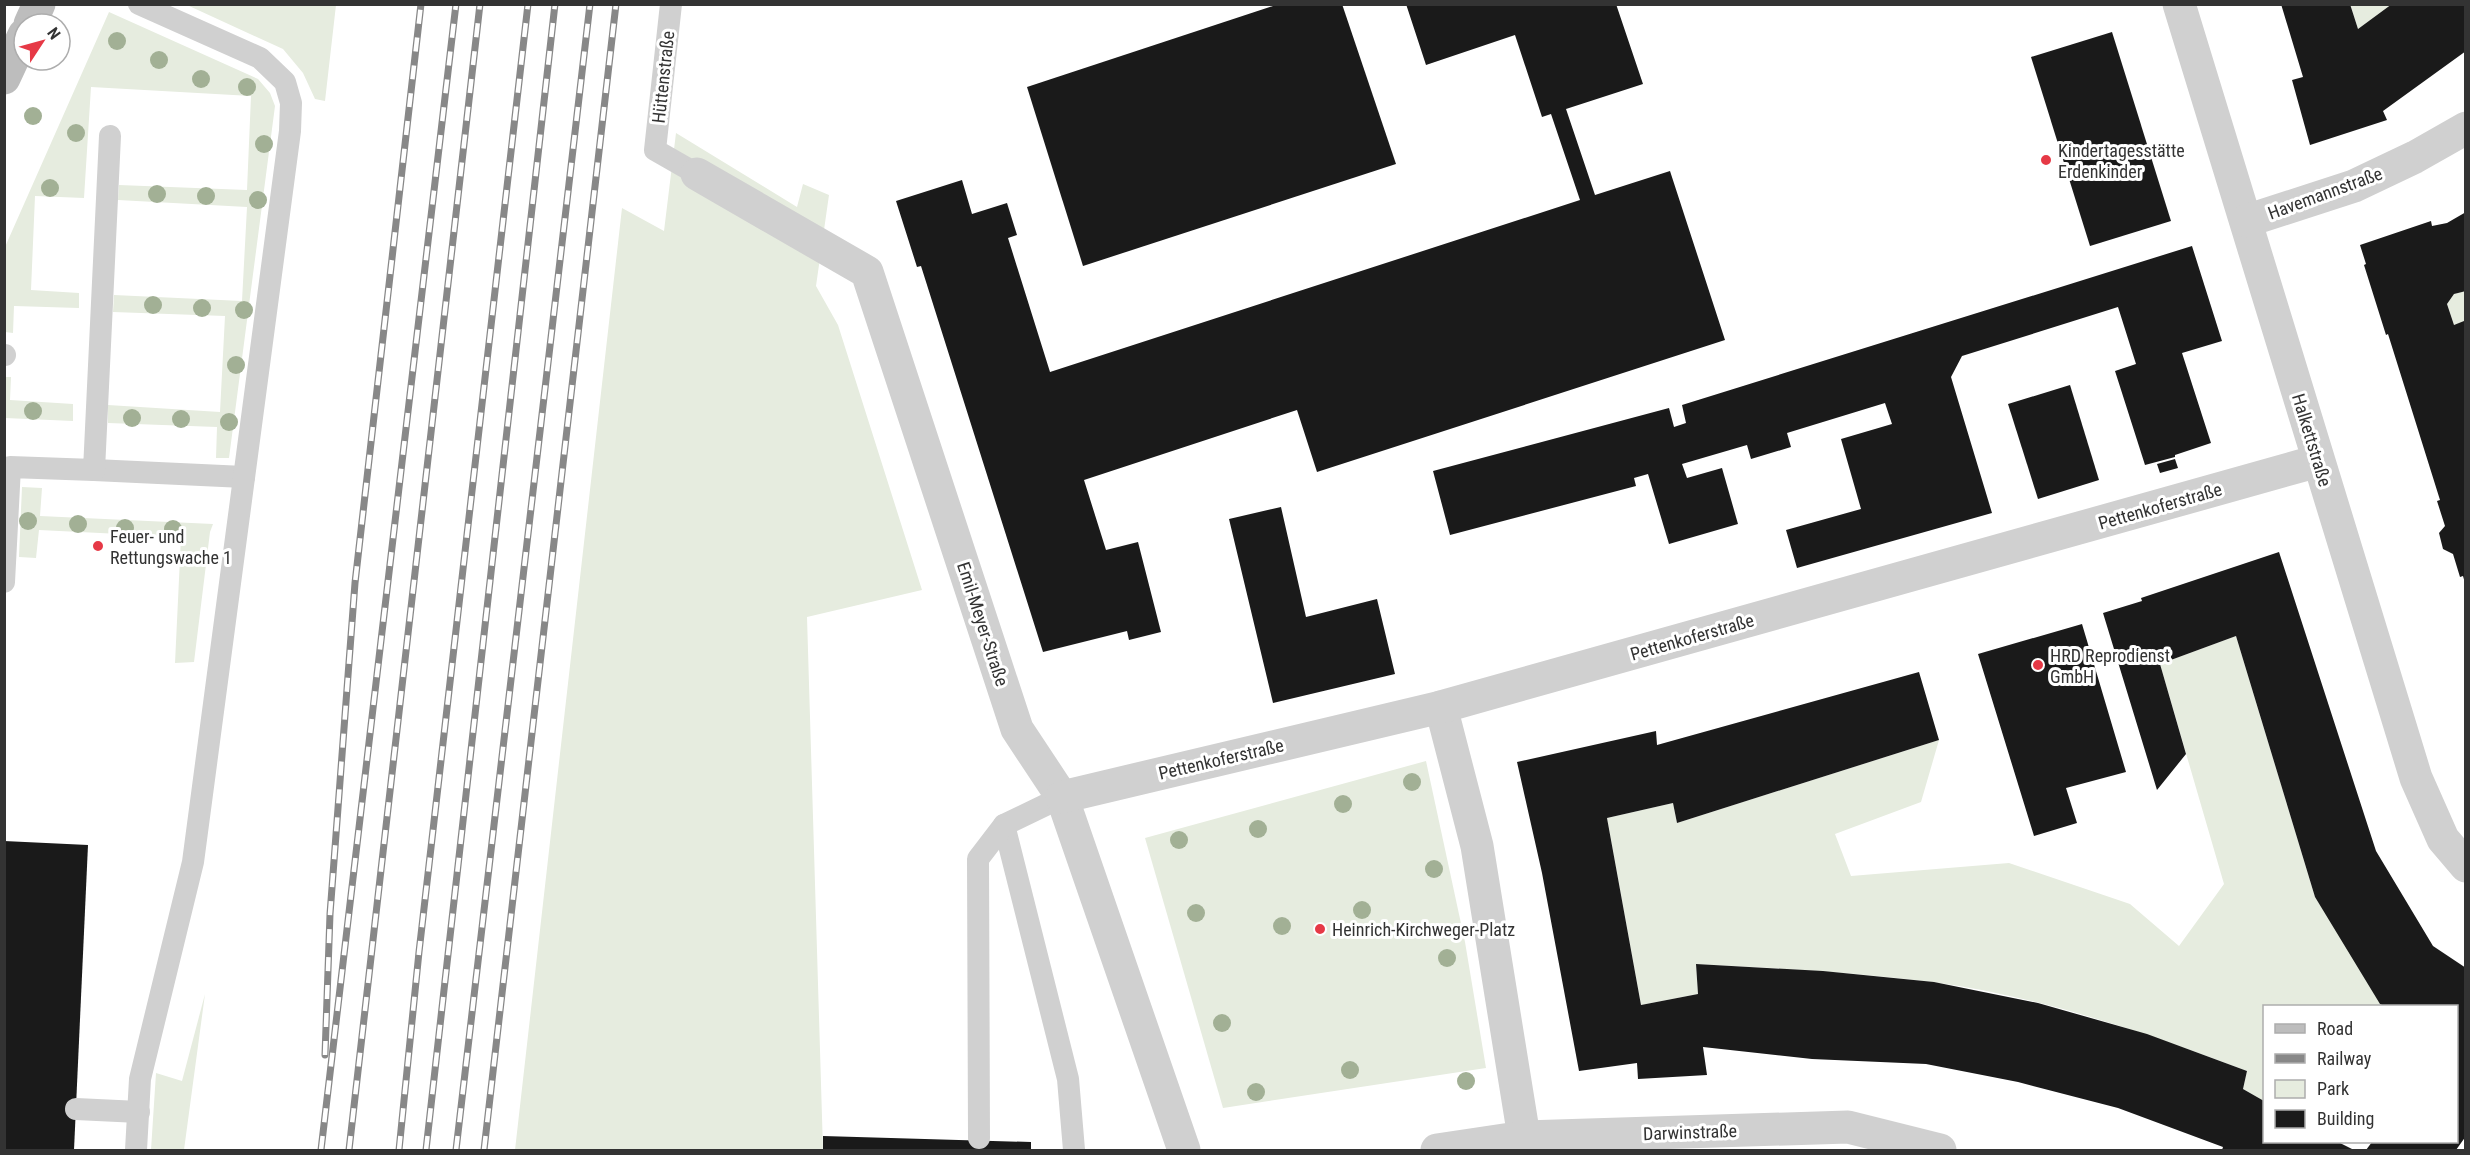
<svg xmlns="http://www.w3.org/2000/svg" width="2470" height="1155" viewBox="0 0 2470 1155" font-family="'Roboto Condensed',sans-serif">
<rect width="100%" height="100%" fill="#fff"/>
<g fill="#e6ecdf">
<path d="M2350 4 2392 5 2358 29Z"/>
<path d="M187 5H336L325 101 315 99 303 73 283 49Z"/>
<path d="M109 12 258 79 270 93 275 106 229 458H216L217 427 108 423V405L220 412 225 316 113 312 114 295 242 301 247 207 118 200 119 185 247 190 251 96 91 87 84 198 35 196 31 290 79 293V308L14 306 13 333 5 332V247Z"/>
<path d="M676 133 797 207 803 184 829 195 816 286 838 325 922 590 807 617 823 1150H515L622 208 664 231Z"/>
<path d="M2465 291V326L2464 322 2454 325 2447 304 2454 294Z"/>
<path d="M5 377H11L10 400 73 404V421L5 418Z"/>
<path d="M22 487 42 488 40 516 213 524 210 532 194 662 175 663 181 537 39 530 36 558 19 557Z"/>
<path d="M2236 636 2315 897 2384 1006H2264V1101L2243 1089 2247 1071C2147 1033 2039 996 1932 982 1854 972 1775 968 1696 964L1698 994 1641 1005 1607 818 1673 803 1677 823 1939 740 1921 802 1835 834 1851 876 2009 863 2130 904 2179 946 2224 884 2160 664Z"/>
<path d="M1426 761 1465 942 1486 1068 1223 1108 1145 838Z"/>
<path d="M205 994 184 1150H151L156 1073 182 1081Z"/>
</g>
<g fill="#1a1a1a">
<path d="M1279 4H1342L1396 164 1083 266 1027 87Z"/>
<path d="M1406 4H1616L1643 84 1566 109 1595 195 1670 171 1725 340 1317 472 1297 410 1084 480 1106 550 1138 542 1161 632 1129 640 1127 631 1043 652 921 266 917 267 896 201 962 180 972 214 1007 203 1017 235 1008 238 1050 372 1580 200 1551 114 1542 117 1515 35 1426 65Z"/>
<path d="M2281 4H2350L2358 29 2392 4H2466V51L2383 111 2387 120 2310 145 2292 80 2303 77Z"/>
<path d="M2112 32 2171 221 2090 246 2031 57Z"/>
<path d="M2466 212V291L2454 294 2447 304 2454 325 2464 321 2466 326 2465 583 2463 576 2460 577 2453 554 2443 549 2439 533 2445 526 2437 501 2440 500 2388 334 2386 335 2364 265 2366 264 2360 245 2431 221 2432 226 2447 223Z"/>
<path d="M2192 246 2222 341 2182 353 2211 443 2175 455V457L2145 465 2115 371 2136 364 2118 307 1962 356 1951 377 1992 513 1797 568 1786 530 1861 509 1841 439 1892 424 1885 403 1787 433 1791 447 1751 459 1747 445 1682 464 1687 478 1722 468 1738 524 1669 544 1648 474 1634 478 1636 486 1450 535 1433 471 1669 408 1674 427 1686 423 1682 405Z"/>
<path d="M2070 385 2099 480 2038 499 2008 404Z"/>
<path d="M2175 459 2178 468 2160 473 2157 464Z"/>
<path d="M1281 507 1306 617 1377 599 1395 674 1273 703 1229 519Z"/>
<path d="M2279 552 2376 851 2433 946 2466 968V1136L2456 1150H2366L2372 1142H2457V1006H2384L2380 1004 2315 897 2236 636 2160 664 2186 754 2157 790 2103 613 2142 601 2141 598Z"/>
<path d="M2082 624 2126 772 2066 788 2077 823 2034 836 1978 654Z"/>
<path d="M1919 672 1939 740 1677 823 1673 803 1607 818 1641 1005 1698 994 1696 964 1823 971 1934 982 2038 1003 2147 1034 2247 1071 2243 1089 2264 1101V1142H2338L2354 1150H2222L2223 1147 2118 1108 2018 1082 1926 1064 1812 1059 1703 1047 1707 1075 1638 1079 1637 1063 1579 1071 1542 873 1517 762 1656 731 1657 745Z"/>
<path d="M4 841 88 845 74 1150H4Z"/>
<path d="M823 1136 1031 1142V1150H823Z"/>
</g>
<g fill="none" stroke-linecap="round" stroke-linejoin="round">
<g stroke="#d0d0d0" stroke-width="22">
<path d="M671 4 655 150 697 174"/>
<path d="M4 355H5"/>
<path d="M94 470 244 477"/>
<path d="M4 582 10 467 94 470 110 136"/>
<path d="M1004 825 1068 1079 1074 1150"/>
<path d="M76 1109 139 1112"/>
<path d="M979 1138 978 859 1004 825 1062 797"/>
<path d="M136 1150 140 1079 193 862 290 131 291 103 285 82 260 58 139 4"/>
</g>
<g stroke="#d0d0d0" stroke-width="33">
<path d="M2179 4 2416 778 2443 839 2466 866"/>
<path d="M697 174 867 272 1017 729 1062 797 1184 1150"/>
<path d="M2246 221 2354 186 2415 157 2466 128"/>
<path d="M1441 707 1477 846 1524 1137"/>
<path d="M1062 797 1441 707 2318 461"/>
<path d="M1437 1150 1524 1137 1848 1127 1940 1150"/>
</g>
<g stroke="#bdbdbd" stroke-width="33">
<path d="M30 24 39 4"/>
<path d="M4 78 24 35"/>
</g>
<defs>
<g id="rail">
<path d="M325 1055 330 914 355 583 421 4"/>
<path d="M321 1150 456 4"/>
<path d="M349 1150 480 4"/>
<path d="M399 1150 419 952 528 4"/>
<path d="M426 1150 555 4"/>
<path d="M456 1150 590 4"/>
<path d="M484 1150 616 4"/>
</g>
</defs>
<use href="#rail" stroke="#888" stroke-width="7"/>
<use href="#rail" stroke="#fff" stroke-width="4.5" stroke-dasharray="14" stroke-linecap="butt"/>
</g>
<g fill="#a2b095">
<circle cx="117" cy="41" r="9"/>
<circle cx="159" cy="60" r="9"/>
<circle cx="201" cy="79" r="9"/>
<circle cx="247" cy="87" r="9"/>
<circle cx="33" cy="116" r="9"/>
<circle cx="76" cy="133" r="9"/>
<circle cx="264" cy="144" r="9"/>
<circle cx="50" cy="188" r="9"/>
<circle cx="157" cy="194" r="9"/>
<circle cx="206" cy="196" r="9"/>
<circle cx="258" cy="200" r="9"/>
<circle cx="153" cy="305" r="9"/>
<circle cx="202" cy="308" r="9"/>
<circle cx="244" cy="310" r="9"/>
<circle cx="236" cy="365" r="9"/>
<circle cx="33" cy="411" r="9"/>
<circle cx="132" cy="418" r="9"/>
<circle cx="181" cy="419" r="9"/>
<circle cx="229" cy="422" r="9"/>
<circle cx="28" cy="521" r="9"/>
<circle cx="78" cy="524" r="9"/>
<circle cx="125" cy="528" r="9"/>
<circle cx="173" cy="529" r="9"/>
<circle cx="1412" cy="782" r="9"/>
<circle cx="1343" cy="804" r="9"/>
<circle cx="1258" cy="829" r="9"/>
<circle cx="1179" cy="840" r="9"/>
<circle cx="1434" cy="869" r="9"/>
<circle cx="1362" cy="910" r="9"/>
<circle cx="1196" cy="913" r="9"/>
<circle cx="1282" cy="926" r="9"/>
<circle cx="1447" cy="958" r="9"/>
<circle cx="1222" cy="1023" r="9"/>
<circle cx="1350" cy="1070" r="9"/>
<circle cx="1466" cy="1081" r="9"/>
<circle cx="1256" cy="1092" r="9"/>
</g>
<g fill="#e63946" stroke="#fff" stroke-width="2">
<circle cx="2046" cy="160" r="6"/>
<circle cx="98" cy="546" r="6"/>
<circle cx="2038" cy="665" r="6"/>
<circle cx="1320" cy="929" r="6"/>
</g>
<g text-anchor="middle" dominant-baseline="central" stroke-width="6" stroke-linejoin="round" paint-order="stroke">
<g font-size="18" fill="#333" stroke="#fff">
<text transform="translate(663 77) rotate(-84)">Hüttenstraße</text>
<text transform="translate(2325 193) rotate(-20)">Havemannstraße</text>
<text transform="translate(2312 440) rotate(73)">Halkettstraße</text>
<text transform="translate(2160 506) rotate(-16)">Pettenkoferstraße</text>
<text transform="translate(983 624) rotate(72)">Emil-Meyer-Straße</text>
<text transform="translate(1692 637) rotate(-16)">Pettenkoferstraße</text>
<text transform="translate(1221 759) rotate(-13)">Pettenkoferstraße</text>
<text transform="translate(1690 1132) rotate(-2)">Darwinstraße</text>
</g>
<g font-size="18" fill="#333" stroke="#fff" text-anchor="start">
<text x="2058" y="150">Kindertagesstätte<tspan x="2058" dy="21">Erdenkinder</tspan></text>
<text x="110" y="536">Feuer- und<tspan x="110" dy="21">Rettungswache 1</tspan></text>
<text x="2050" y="655">HRD Reprodienst<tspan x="2050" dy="21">GmbH</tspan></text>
<text x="1332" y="929">Heinrich-Kirchweger-Platz</text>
</g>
</g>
<rect width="2470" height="1155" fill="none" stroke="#333333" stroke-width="12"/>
<rect x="2263" y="1005" width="195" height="138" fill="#ffffff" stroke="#adadad" stroke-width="1.5"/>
<rect x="2275" y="1024" width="30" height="9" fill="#bdbdbd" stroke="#adadad" stroke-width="1.5"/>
<text x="2317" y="1035" font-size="18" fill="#333333">Road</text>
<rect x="2275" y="1054" width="30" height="9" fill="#888888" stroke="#adadad" stroke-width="1.5"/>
<text x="2317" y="1065" font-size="18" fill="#333333">Railway</text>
<rect x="2275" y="1080" width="30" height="18" fill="#e6ecdf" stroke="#adadad" stroke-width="1.5"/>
<text x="2317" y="1095" font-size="18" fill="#333333">Park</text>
<rect x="2275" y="1110" width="30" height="18" fill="#1a1a1a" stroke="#adadad" stroke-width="1.5"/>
<text x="2317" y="1125" font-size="18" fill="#333333">Building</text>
<g transform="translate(42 42) rotate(54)"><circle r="28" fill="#ffffff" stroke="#adadad" stroke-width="1.5"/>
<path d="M0-4.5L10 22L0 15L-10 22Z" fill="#e63946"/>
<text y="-9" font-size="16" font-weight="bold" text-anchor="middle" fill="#333333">N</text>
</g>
</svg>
